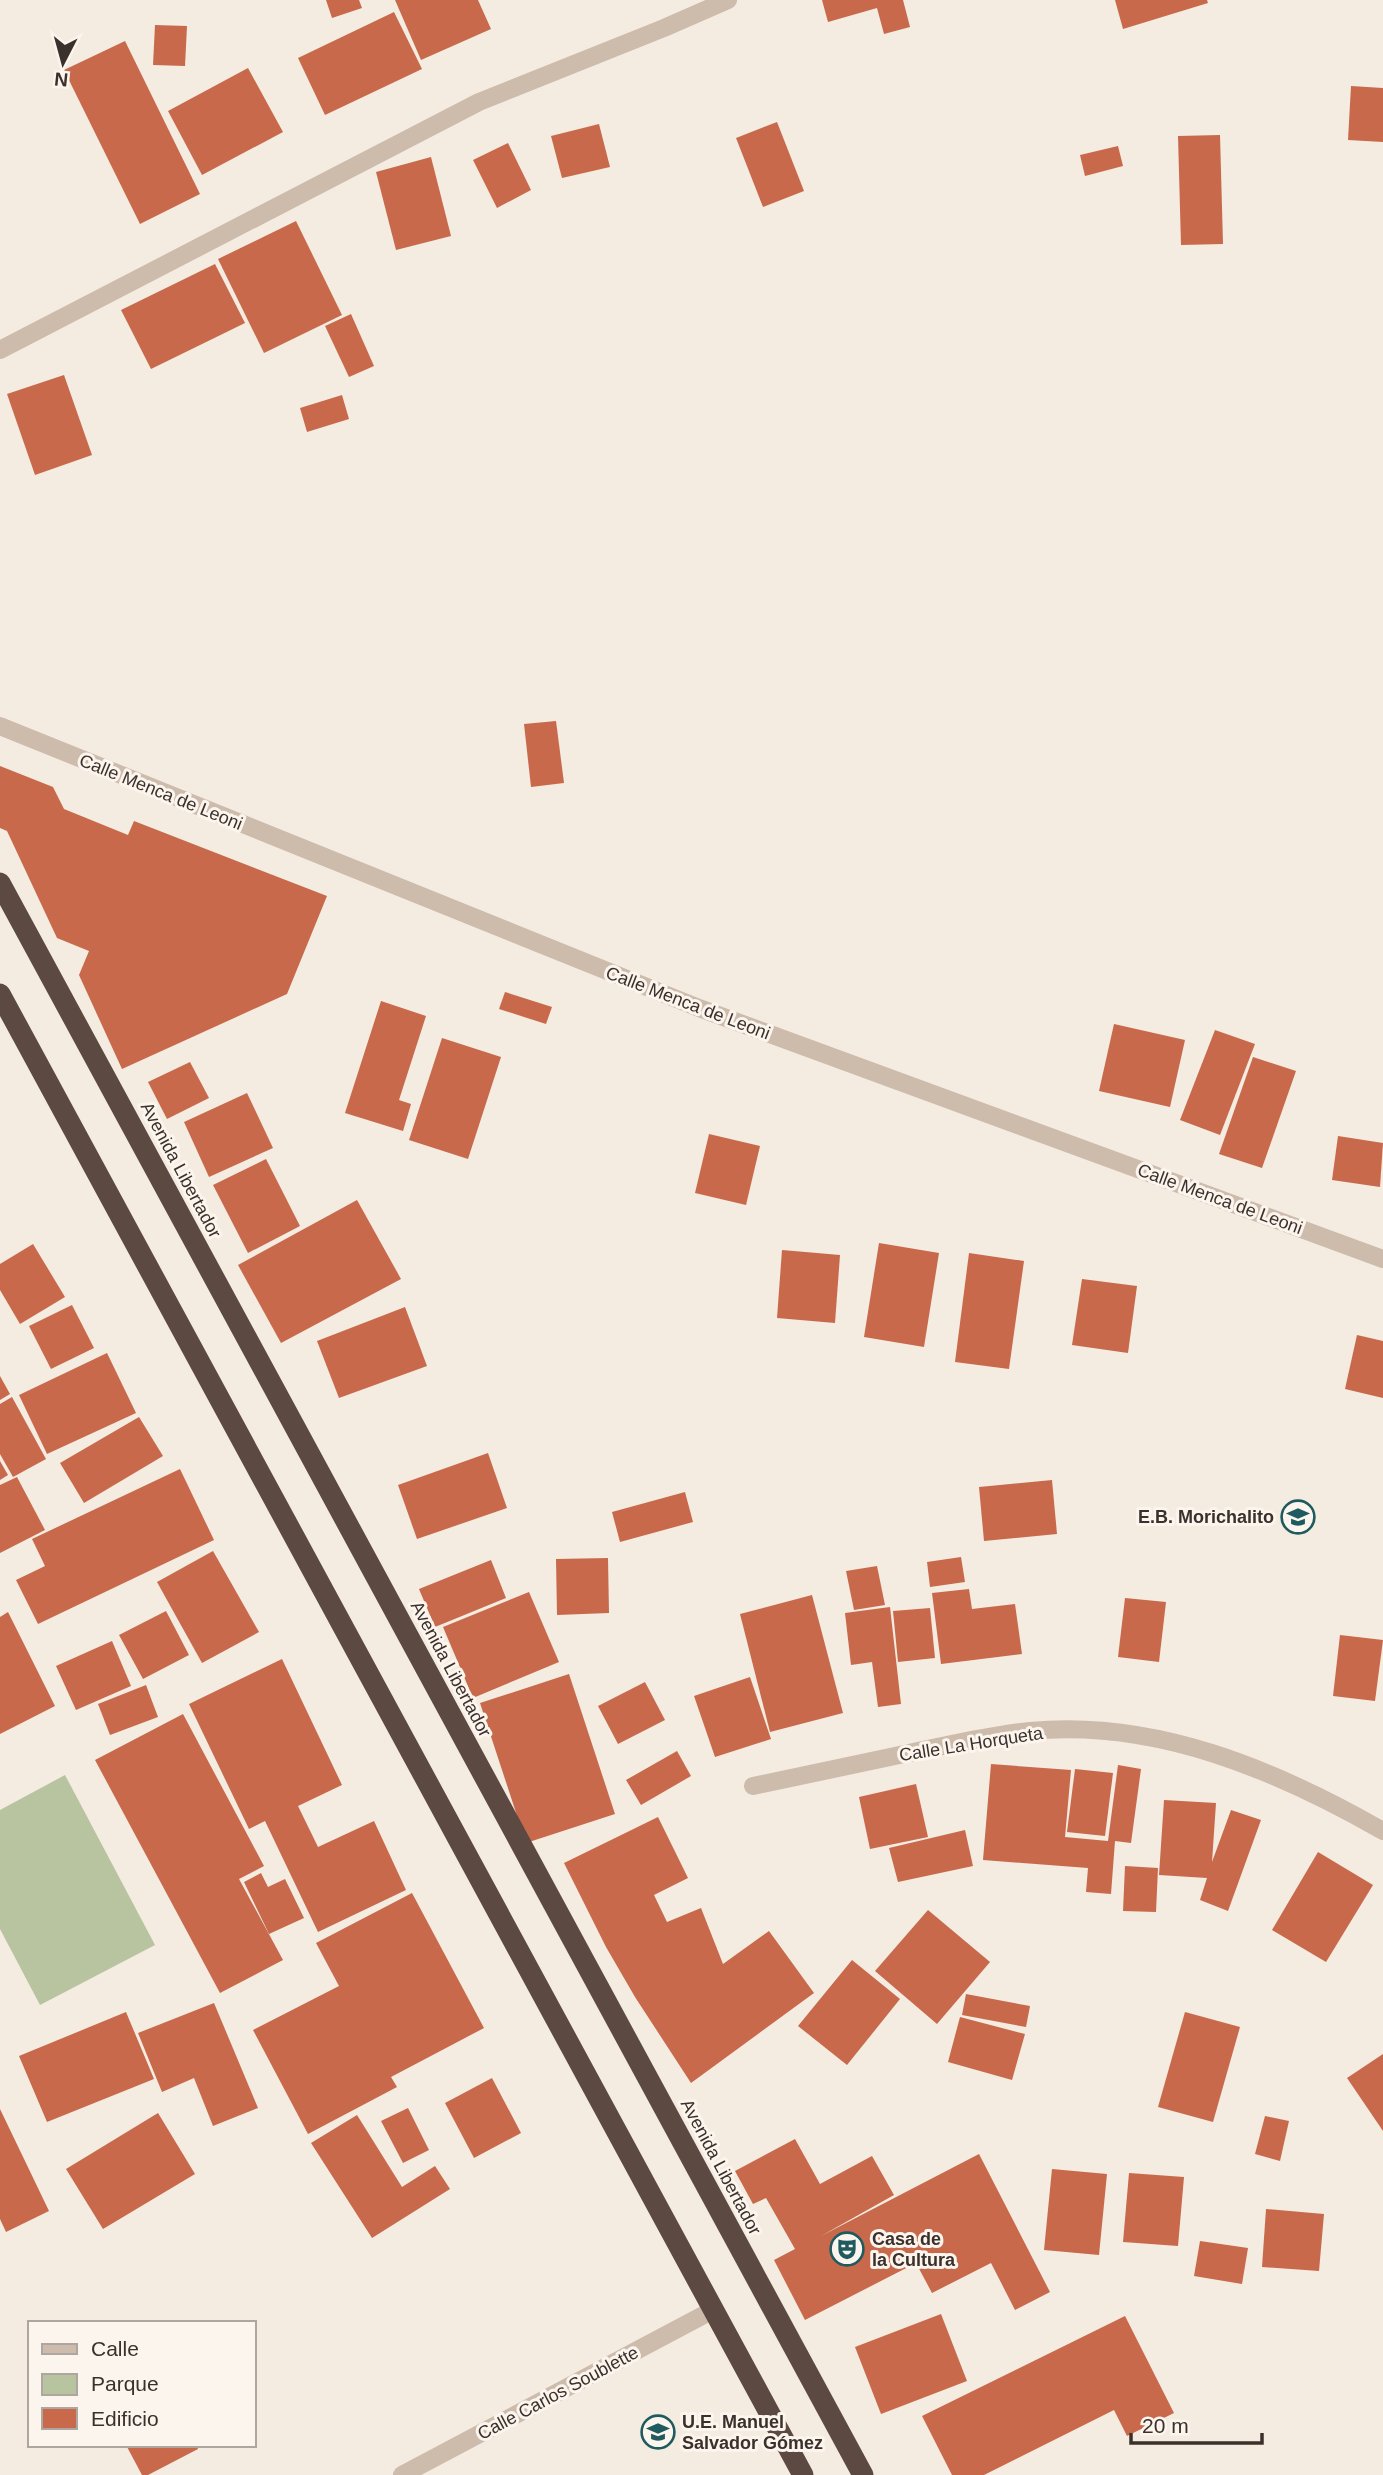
<svg xmlns="http://www.w3.org/2000/svg" width="1383" height="2475" viewBox="0 0 1383 2475" font-family="Helvetica,sans-serif">
<rect width="100%" height="100%" fill="#f4ebe1"/>
<path fill="#b8c4a0" d="M65 1775 155 1945 40 2005 0 1929V1810Z"/>
<g fill="#c8694b">
<path d="M326 0H359L362 8 332 18Z"/>
<path d="M395 0H478L491 29 421 60Z"/>
<path d="M822 0H903L910 27 884 34 877 8 828 22Z"/>
<path d="M1115 0H1207L1208 3 1123 29Z"/>
<path d="M394 12 422 69 325 115 298 58Z"/>
<path d="M155 25 187 26 185 66 153 65Z"/>
<path d="M125 41 200 194 140 224 64 70Z"/>
<path d="M248 68 283 132 202 175 168 111Z"/>
<path d="M1351 86 1383 88V142L1348 140Z"/>
<path d="M777 122 804 191 763 207 736 138Z"/>
<path d="M599 124 610 167 562 178 551 136Z"/>
<path d="M1220 135 1223 244 1181 245 1178 136Z"/>
<path d="M508 143 531 190 497 208 473 160Z"/>
<path d="M1118 146 1123 166 1085 176 1080 155Z"/>
<path d="M431 157 451 236 396 250 376 172Z"/>
<path d="M296 221 342 315 264 353 218 259Z"/>
<path d="M215 264 245 323 151 369 121 310Z"/>
<path d="M351 314 374 366 349 377 325 326Z"/>
<path d="M64 375 92 455 35 475 7 394Z"/>
<path d="M342 395 349 419 307 432 300 408Z"/>
<path d="M556 721 564 783 531 787 524 724Z"/>
<path d="M0 766 53 787 64 809 128 835 134 821 327 896 287 994 122 1069 79 975 89 951 57 938 7 831 0 828Z"/>
<path d="M505 992 552 1007 546 1024 499 1009Z"/>
<path d="M381 1001 426 1016 399 1100 411 1104 403 1131 345 1113Z"/>
<path d="M1114 1024 1185 1040 1170 1107 1099 1091Z"/>
<path d="M1215 1030 1255 1044 1220 1135 1180 1120Z"/>
<path d="M442 1038 501 1057 468 1159 409 1140Z"/>
<path d="M1253 1057 1296 1071 1262 1168 1219 1154Z"/>
<path d="M190 1062 209 1098 167 1119 148 1082Z"/>
<path d="M247 1093 273 1148 209 1177 184 1122Z"/>
<path d="M709 1134 760 1146 746 1205 695 1193Z"/>
<path d="M1338 1136 1383 1143 1380 1187 1332 1180Z"/>
<path d="M266 1159 300 1226 248 1253 213 1185Z"/>
<path d="M357 1200 401 1279 281 1343 238 1265Z"/>
<path d="M879 1243 939 1253 924 1347 864 1337Z"/>
<path d="M33 1244 65 1297 20 1324 0 1290V1264Z"/>
<path d="M782 1250 840 1255 835 1323 777 1318Z"/>
<path d="M969 1253 1024 1261 1009 1369 955 1362Z"/>
<path d="M1082 1279 1137 1286 1128 1353 1072 1345Z"/>
<path d="M72 1305 94 1348 51 1369 29 1326Z"/>
<path d="M405 1307 427 1366 339 1398 317 1341Z"/>
<path d="M1357 1335 1383 1341V1398L1345 1389Z"/>
<path d="M107 1353 136 1413 47 1454 19 1395Z"/>
<path d="M0 1376 10 1394 0 1400Z"/>
<path d="M12 1397 46 1459 13 1477 0 1454V1404Z"/>
<path d="M139 1417 163 1456 84 1503 60 1463Z"/>
<path d="M488 1453 507 1508 417 1539 398 1485Z"/>
<path d="M0 1461 8 1475 0 1480Z"/>
<path d="M180 1469 214 1540 38 1624 16 1580 45 1566 32 1539Z"/>
<path d="M17 1477 45 1530 0 1553V1485Z"/>
<path d="M1052 1480 1057 1534 984 1541 979 1487Z"/>
<path d="M685 1492 693 1522 620 1542 612 1512Z"/>
<path d="M213 1551 259 1632 202 1663 157 1582Z"/>
<path d="M961 1557 965 1582 930 1587 927 1562Z"/>
<path d="M608 1558 609 1613 557 1615 556 1559Z"/>
<path d="M491 1560 506 1598 435 1627 419 1589Z"/>
<path d="M877 1566 885 1605 854 1610 846 1571Z"/>
<path d="M969 1589 972 1609 1015 1604 1022 1654 941 1664 932 1593Z"/>
<path d="M529 1592 559 1662 473 1698 443 1627Z"/>
<path d="M812 1595 843 1713 770 1732 740 1614Z"/>
<path d="M1125 1598 1166 1602 1159 1662 1118 1657Z"/>
<path d="M890 1607 901 1704 878 1707 872 1662 851 1665 845 1613Z"/>
<path d="M930 1608 935 1658 898 1662 893 1611Z"/>
<path d="M166 1611 189 1655 143 1679 119 1635Z"/>
<path d="M8 1612 55 1706 0 1734V1617Z"/>
<path d="M1340 1635 1383 1640 1375 1701 1333 1696Z"/>
<path d="M112 1641 131 1686 76 1710 56 1666Z"/>
<path d="M282 1659 342 1785 298 1806 318 1847 374 1821 406 1890 318 1932 265 1821 249 1829 189 1704Z"/>
<path d="M569 1674 615 1814 526 1843 480 1703Z"/>
<path d="M750 1677 771 1739 715 1757 694 1696Z"/>
<path d="M645 1682 665 1720 618 1744 598 1706Z"/>
<path d="M146 1685 158 1717 110 1735 98 1704Z"/>
<path d="M183 1714 264 1866 239 1879 283 1960 220 1993 95 1760Z"/>
<path d="M677 1751 691 1776 641 1805 626 1780Z"/>
<path d="M991 1764 1071 1770 1065 1837 1108 1841 1118 1765 1141 1769 1131 1843 1115 1841 1111 1894 1086 1892 1088 1868 983 1860Z"/>
<path d="M1075 1769 1113 1773 1105 1836 1067 1832Z"/>
<path d="M916 1784 928 1837 870 1849 859 1797Z"/>
<path d="M1164 1800 1216 1803 1212 1862 1231 1810 1261 1820 1228 1911 1200 1900 1207 1878 1159 1875Z"/>
<path d="M658 1817 688 1878 654 1895 667 1922 701 1908 723 1964 769 1931 814 1993 691 2083 635 1997 606 1947 564 1863Z"/>
<path d="M965 1830 973 1866 898 1882 889 1848Z"/>
<path d="M1318 1852 1373 1885 1326 1962 1272 1930Z"/>
<path d="M1125 1866 1158 1868 1156 1912 1123 1911Z"/>
<path d="M261 1873 268 1887 285 1879 304 1918 269 1934 244 1882Z"/>
<path d="M412 1893 484 2028 391 2077 397 2087 308 2134 253 2030 339 1986 316 1943Z"/>
<path d="M928 1910 990 1962 937 2024 875 1971Z"/>
<path d="M852 1960 900 1999 847 2065 798 2026Z"/>
<path d="M966 1994 1030 2006 1026 2027 962 2015Z"/>
<path d="M214 2003 258 2108 213 2126 194 2078 162 2092 138 2033Z"/>
<path d="M126 2012 154 2079 47 2122 19 2056Z"/>
<path d="M1185 2012 1240 2027 1213 2122 1158 2107Z"/>
<path d="M960 2017 1025 2034 1012 2080 948 2062Z"/>
<path d="M1383 2054V2131L1347 2078Z"/>
<path d="M492 2078 521 2133 474 2158 445 2103Z"/>
<path d="M408 2108 429 2150 403 2163 381 2121Z"/>
<path d="M0 2109 49 2211 6 2232 0 2219Z"/>
<path d="M158 2113 195 2174 103 2229 66 2169Z"/>
<path d="M357 2115 402 2187 435 2166 450 2189 372 2238 311 2143Z"/>
<path d="M1265 2116 1289 2121 1280 2161 1255 2154Z"/>
<path d="M795 2139 820 2184 872 2156 894 2195 821 2236 979 2154 1050 2292 1015 2310 991 2263 932 2293 916 2263 805 2320 774 2260 795 2249 766 2198 753 2204 735 2171Z"/>
<path d="M1052 2169 1107 2174 1099 2255 1044 2250Z"/>
<path d="M1129 2173 1184 2177 1178 2246 1123 2242Z"/>
<path d="M1266 2209 1324 2214 1319 2271 1262 2267Z"/>
<path d="M1200 2241 1248 2248 1242 2284 1194 2276Z"/>
<path d="M941 2314 967 2381 881 2414 855 2347Z"/>
<path d="M1125 2316 1174 2413 1127 2436 1114 2410 984 2475H952L922 2416Z"/>
<path d="M126 2445H197L198 2449 148 2475H142Z"/>
</g>
<g fill="none" stroke-linecap="round" stroke-linejoin="round">
<g stroke="#cdbbac" stroke-width="18">
<path d="M0 350 479 102 664 28 728 0"/>
<path d="M0 726 699 1008 1383 1259"/>
<path d="M753 1786C805 1775 857 1764 909 1753 949 1745 989 1735 1030 1731 1156 1719 1276 1770 1383 1831"/>
<path d="M402 2475 713 2310"/>
</g>
<g stroke="#5c4a42" stroke-width="21">
<path d="M0 883 863 2475"/>
<path d="M0 994 803 2475"/>
</g>
</g>
<defs>
<symbol id="school-ring" viewBox="-11 -11 22 22"><circle r="9.5" fill="#fbf5ee" stroke="#1f5a5e" stroke-width="1.5"/><path d="M0-5L7-2L0 1L-7-2ZM-4 1L0 2.5L4 1V4Q0 6-4 4Z" fill="#1f5a5e"/></symbol>
<symbol id="theatre-ring" viewBox="-11 -11 22 22"><circle r="9.5" fill="#fbf5ee" stroke="#1f5a5e" stroke-width="1.5"/><path d="M-5-5.5Q0-4 5-5.5V0Q5 5 0 6Q-5 5-5 0ZM-3.3-2.5H-1v1.5H-3.3ZM1-2.5H3.3v1.5H1ZM-2.8 1Q0 5.5 2.8 1Z" fill="#1f5a5e"/></symbol>
</defs>
<g fill-rule="evenodd">
<use href="#school-ring" x="1279" y="1498" width="38" height="38"/>
<use href="#theatre-ring" x="828" y="2230" width="38" height="38"/>
<use href="#school-ring" x="639" y="2413" width="38" height="38"/>
</g>
<g text-anchor="middle" dominant-baseline="central" stroke-width="6" stroke-linejoin="round" paint-order="stroke">
<g font-size="18" fill="#3b302b" stroke="#fbf5ee">
<text transform="translate(161 792) rotate(22)">Calle Menca de Leoni</text>
<text transform="translate(688 1003) rotate(21)">Calle Menca de Leoni</text>
<text transform="translate(181 1170) rotate(62)">Avenida Libertador</text>
<text transform="translate(1220 1199) rotate(20)">Calle Menca de Leoni</text>
<text transform="translate(451 1669) rotate(62)">Avenida Libertador</text>
<text transform="translate(971 1744) rotate(-9)">Calle La Horqueta</text>
<text transform="translate(721 2167) rotate(62)">Avenida Libertador</text>
<text transform="translate(558 2393) rotate(-28)">Calle Carlos Soublette</text>
</g>
<g font-size="18" font-weight="bold" fill="#3b302b" stroke="#fbf5ee" text-anchor="start">
<text x="1274" y="1517" text-anchor="end">E.B. Morichalito</text>
<text x="872" y="2239">Casa de<tspan x="872" dy="21">la Cultura</tspan></text>
<text x="682" y="2422">U.E. Manuel<tspan x="682" dy="21">Salvador Gómez</tspan></text>
</g>
</g>
<rect x="28" y="2321" width="228" height="126" fill="#fbf5ee" stroke="#aea6a0" stroke-width="2"/>
<rect x="42" y="2344" width="35" height="10" fill="#cdbbac" stroke="#aea6a0" stroke-width="2"/>
<text x="91" y="2356" font-size="21" fill="#3b302b">Calle</text>
<rect x="42" y="2374" width="35" height="21" fill="#b8c4a0" stroke="#aea6a0" stroke-width="2"/>
<text x="91" y="2391" font-size="21" fill="#3b302b">Parque</text>
<rect x="42" y="2408" width="35" height="21" fill="#c8694b" stroke="#aea6a0" stroke-width="2"/>
<text x="91" y="2426" font-size="21" fill="#3b302b">Edificio</text>
<g transform="translate(63 63) rotate(186)" stroke="#fbf5ee" stroke-width="5" paint-order="stroke">
<path d="M0-5L12 26L0 18L-12 26Z" fill="#3b302b"/>
<text y="-10" font-size="19" font-weight="bold" text-anchor="middle" fill="#3b302b">N</text>
</g>
<path d="M1131 2433v10h131v-10" fill="none" stroke="#3b302b" stroke-width="3.5"/>
<text x="1142" y="2433" font-size="21" fill="#3b302b" stroke="#fbf5ee" stroke-width="5" paint-order="stroke">20 m</text>
</svg>
